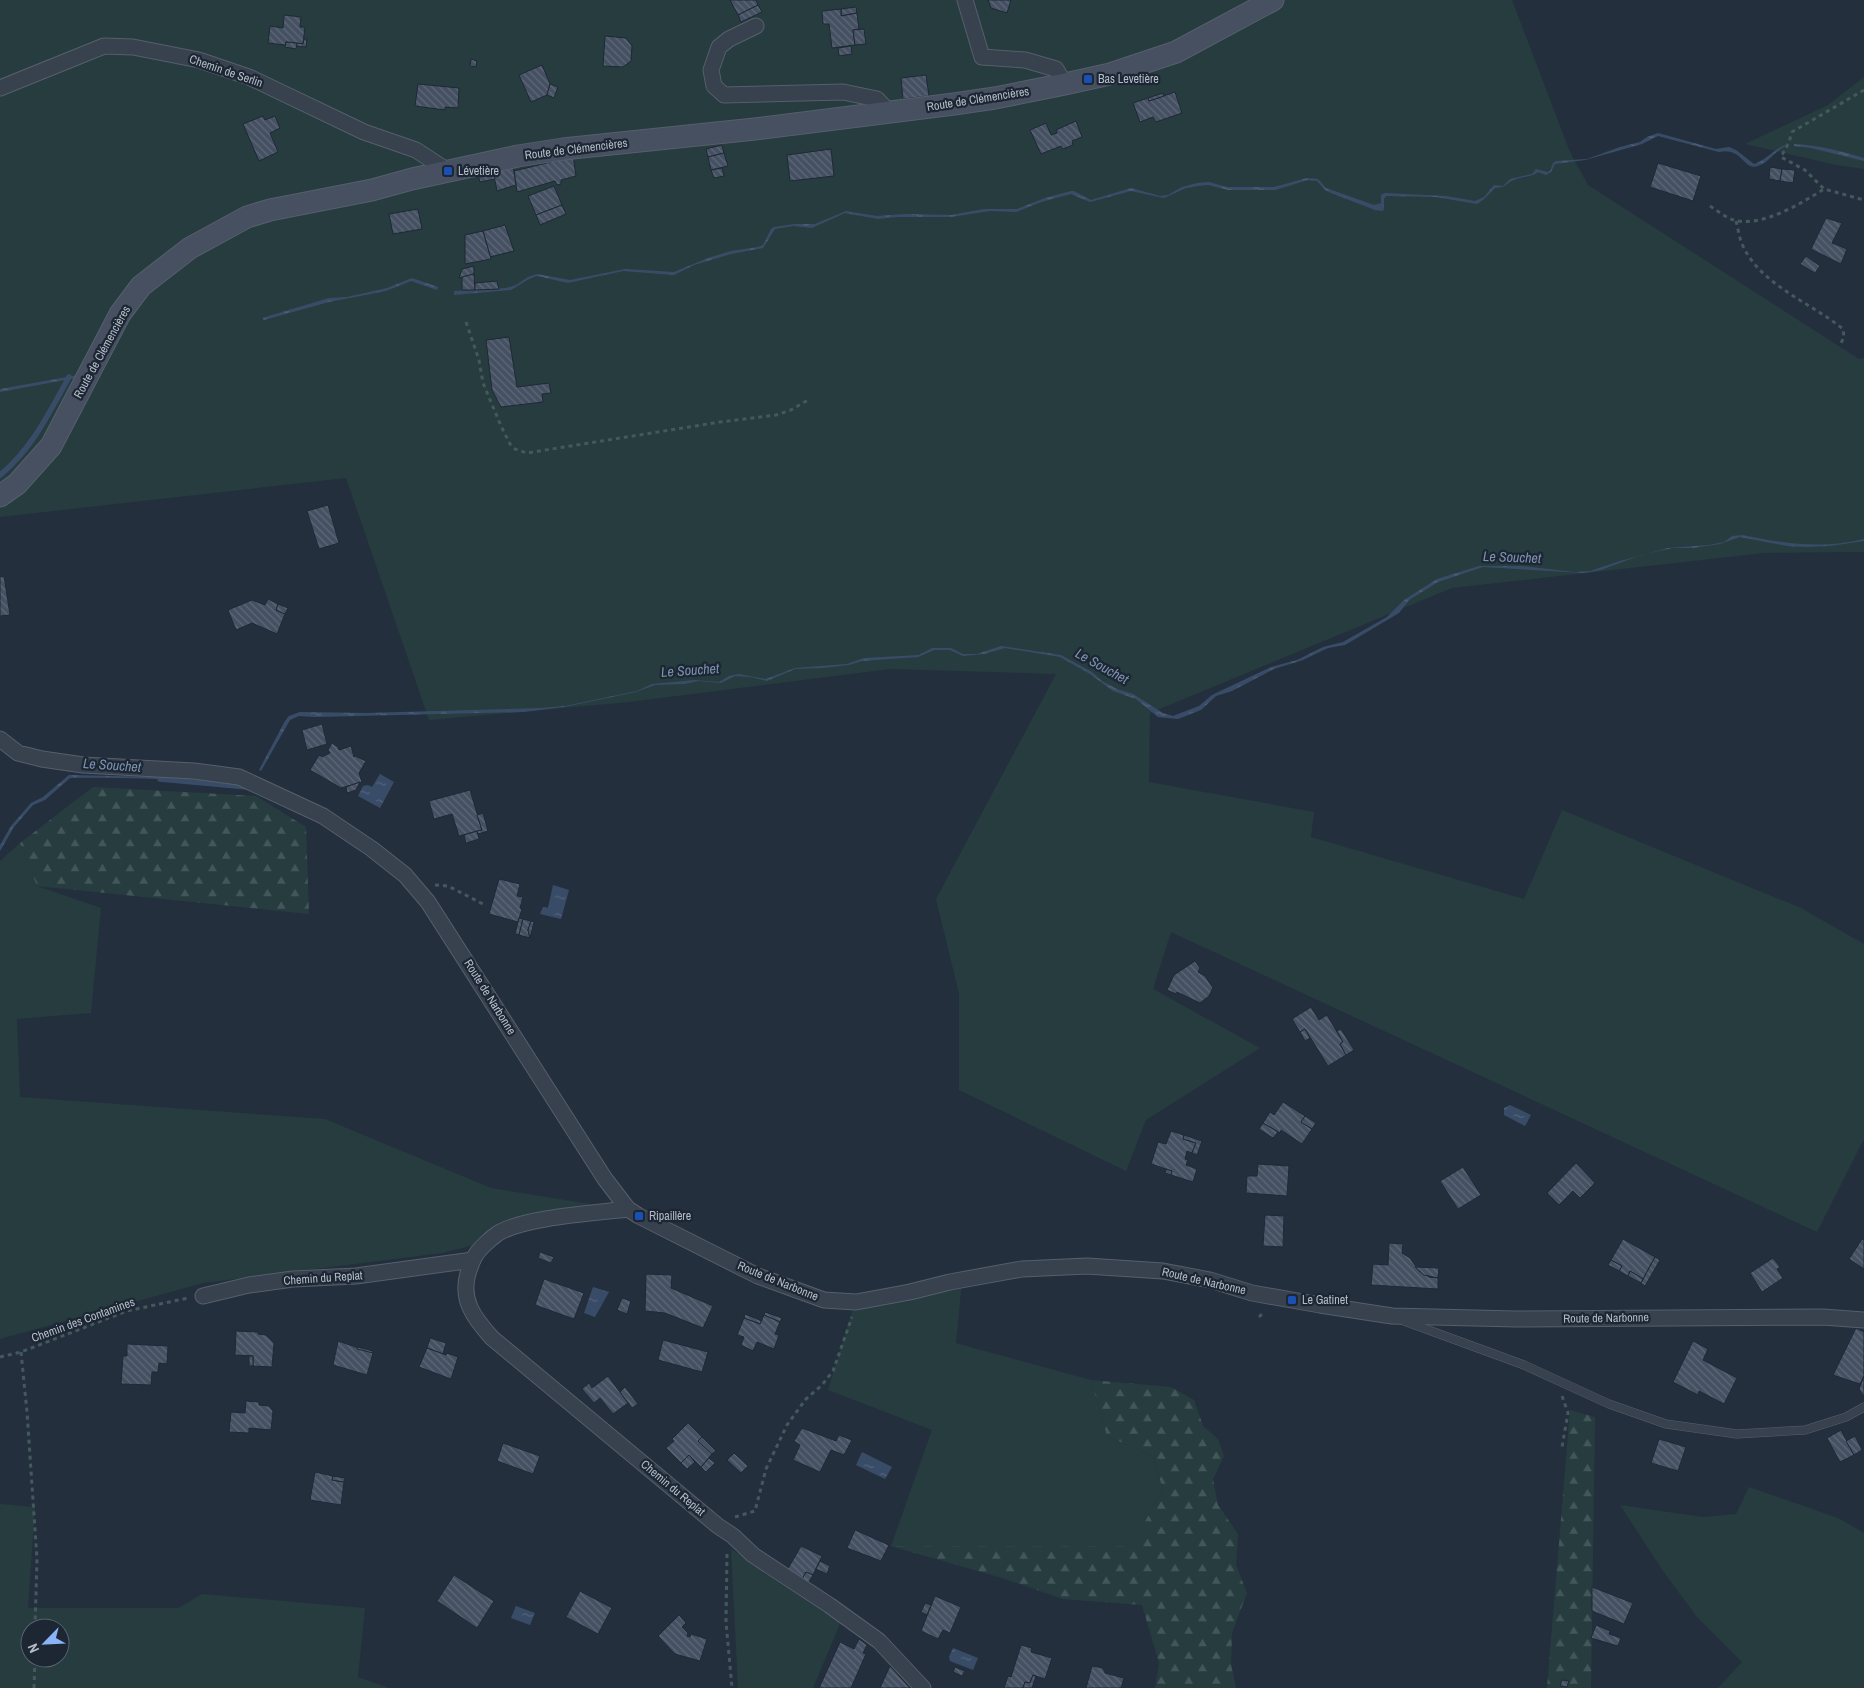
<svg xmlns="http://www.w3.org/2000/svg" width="1864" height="1688" viewBox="0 0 1864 1688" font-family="'Archivo Narrow',sans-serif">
<defs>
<pattern id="forest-firs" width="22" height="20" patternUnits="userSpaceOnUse" patternTransform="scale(1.25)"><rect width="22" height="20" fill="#263c3f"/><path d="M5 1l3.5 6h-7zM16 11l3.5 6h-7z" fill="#435659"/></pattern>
<pattern id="water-ripples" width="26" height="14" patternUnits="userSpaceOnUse" patternTransform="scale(1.25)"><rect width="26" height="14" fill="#394c67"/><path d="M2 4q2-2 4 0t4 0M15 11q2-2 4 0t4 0" fill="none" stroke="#53647b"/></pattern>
<pattern id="building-back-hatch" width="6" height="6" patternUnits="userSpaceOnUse" patternTransform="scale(1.25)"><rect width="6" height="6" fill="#455162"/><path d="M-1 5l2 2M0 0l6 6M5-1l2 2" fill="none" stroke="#5d6877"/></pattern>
</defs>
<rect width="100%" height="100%" fill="#242f3e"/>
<g fill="#263c3f" fill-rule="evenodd">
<path d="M0 0H1512L1570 152 1588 185 1859 359 1864 358V552L1764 553 1452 588 1150 713 1149 782 1314 812 1311 837 1524 899 1562 810 1801 908 1864 944V1139L1817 1232 1171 932 1153 989 1260 1048 1146 1120 1126 1171 959 1090V994L936 899 1056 674 890 669 629 702 429 720 346 478 0 517Z"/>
<path d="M1864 77V169L1836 165 1745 144 1828 105Z"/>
<path d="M20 843 37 886 101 908 91 1013 17 1019 20 1097 325 1119 491 1188 615 1208 443 1253 203 1283 0 1339V861Z"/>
<path d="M963 1271 956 1343 1091 1380 1107 1436 1153 1456 1163 1490 1131 1546H891L932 1430 828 1390 857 1295Z"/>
<path d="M1749 1487 1838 1518 1864 1533V1688H1718L1742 1662 1697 1617 1663 1571 1620 1505 1703 1517 1736 1514Z"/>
<path d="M0 1504 35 1507 28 1608H178L202 1594 365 1608 358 1677 389 1688H0ZM30 1628H60V1658H30Z"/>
<path d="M731 1549 842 1619 813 1688H738Z"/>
</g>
<g fill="url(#forest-firs)">
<path d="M93 787 256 796 306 827 309 914 37 886 20 843Z"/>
<path d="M1091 1380 1171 1387 1194 1400 1203 1426 1218 1439 1224 1456 1213 1479 1218 1505 1238 1534 1236 1565 1247 1593 1232 1633 1231 1664 1236 1688H1155L1159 1663 1142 1605 1063 1599 1002 1578 891 1546H1131L1163 1490 1153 1456 1107 1436Z"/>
<path d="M1570 1410 1595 1417 1591 1688H1547Z"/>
</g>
<g fill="url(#water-ripples)">
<path d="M1658 133 1716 149 1729 147 1736 150 1754 164C1766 160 1773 150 1785 145L1784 147C1774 152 1769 162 1758 166 1743 171 1743 147 1719 152L1658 136 1642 144 1585 160 1555 164 1551 172 1546 175 1538 172C1530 178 1522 176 1514 180 1504 184 1509 187 1495 188L1483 200 1477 204 1436 197 1386 196 1384 199V209L1383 211 1375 210 1331 193 1325 190 1317 181 1308 180 1275 190H1228L1208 185 1198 186 1186 188 1164 198 1131 191 1090 202 1071 194 1041 202 1016 212 990 211 951 217H897L878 219 845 213 812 228 793 226 775 229 763 248 731 254 694 265 674 275 623 271 568 283 537 276 529 279 511 290 454 295V291L506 288 516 285 528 277 537 274 570 280 625 269 674 272 708 258 731 251 758 247 763 245 771 229 774 227 795 224H815L846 211 877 216 905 214 951 215 984 209H1017L1045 198 1071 191H1074L1091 200 1131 188 1160 196 1168 195 1182 187 1197 183 1209 182 1227 187H1274L1307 178 1318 179 1326 188 1374 205 1381 203V195L1385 193 1446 196 1475 201 1484 197 1494 185 1503 186 1510 179 1532 174 1536 169 1547 172 1550 171 1553 163 1556 161 1587 159 1620 147 1640 142 1647 137Z"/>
<path d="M1794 144C1818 145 1841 151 1864 158V161L1811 148 1794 146Z"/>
<path d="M412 278 438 287 437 290 411 281 386 291 329 302 264 320 262 318 329 298 347 297 387 288Z"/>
<path d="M78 375 76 378 0 392V389Z"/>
<path d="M1743 535C1783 544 1824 549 1864 539V541L1830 546 1805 547 1787 546 1740 537 1720 544 1693 548H1673L1641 555 1601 570 1585 573 1483 567 1438 582 1409 600 1399 613 1345 645 1328 648 1303 660 1274 669 1232 691 1216 696 1201 710 1178 719 1158 717 1136 699 1113 691 1090 674 1060 657 1005 648 984 654 963 656 950 650H934L918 657 862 661 849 665 823 668 795 669 767 681 751 677 735 676 721 683 698 681 685 684 655 685 636 692 564 707 524 712 315 717 299 716 290 720 261 771 259 770 285 721 289 716 300 712 366 713 541 708 565 706 637 691 652 684 695 680 719 682 729 676 739 674 766 679 795 668 847 664 864 658 919 655 932 648H951L963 654H977L1001 646 1061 655 1092 672 1102 681 1117 689 1133 694 1163 713 1173 716 1199 706 1212 695 1271 667 1297 660 1323 647 1343 642 1387 617 1404 600 1437 579 1479 566H1521L1574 572 1590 571 1620 561 1657 551 1668 548 1709 545 1724 542 1732 536Z"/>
<path d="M380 774 394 782 380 808 358 796 363 786 368 785 372 787Z"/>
<path d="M69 775 161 777 255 786 256 789C195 779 132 777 70 778L45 800 33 805 14 827 0 851V845L11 826 31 803 43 797Z"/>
<path d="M553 885 569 890 561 919 540 914 543 907 548 908Z"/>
<path d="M1510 1105 1531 1115 1525 1126 1504 1115V1108Z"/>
<path d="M593 1287 609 1292 595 1317 584 1313Z"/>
<path d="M862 1452 892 1467 885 1479 856 1465Z"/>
<path d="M516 1606 535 1613 530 1625 511 1618Z"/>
<path d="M953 1648 978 1658 973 1670 950 1661 949 1657Z"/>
</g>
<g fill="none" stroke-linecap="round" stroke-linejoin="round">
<g stroke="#394c67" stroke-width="5.5">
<path d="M0 475C32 449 49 413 69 377"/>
<path d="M160 779 248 787"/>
</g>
</g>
<g fill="url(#building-back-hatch)" stroke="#1f2835">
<path d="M730 0H756L758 5 738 15Z"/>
<path d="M988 0H1011L1007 13 991 8Z"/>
<path d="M758 5 762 12 741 22 738 15Z"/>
<path d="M856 7 857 13 841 16V9Z"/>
<path d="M841 9V16L857 13 859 29 853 30 855 45 832 48 829 24H823L822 11Z"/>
<path d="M284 15 301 17 300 27H305L303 44 286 42 285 45 268 43 270 26 283 28Z"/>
<path d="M864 29 866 44 855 45 853 30Z"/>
<path d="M605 36 626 38 632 46 631 61 623 67 603 66Z"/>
<path d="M304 39H307L306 47 296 46 297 43 303 44Z"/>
<path d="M286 42 297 43 296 49 285 47Z"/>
<path d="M851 46 852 54 839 56 838 48Z"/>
<path d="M471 59 477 61 476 67 470 66Z"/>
<path d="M542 65 550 84 547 95 531 102 519 75Z"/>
<path d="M926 75 929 96 903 99 901 78Z"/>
<path d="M418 84 459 88 458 108 445 107V110L415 106Z"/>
<path d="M550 84 558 87 554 98 547 95Z"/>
<path d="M1175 92 1182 113 1156 122 1153 117 1140 122 1133 103 1148 98 1149 101Z"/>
<path d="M1163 93 1164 96 1149 101 1148 98Z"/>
<path d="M263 116 265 120 275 116 280 128 270 133 278 152 259 161 243 124Z"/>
<path d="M1076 121 1082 137 1072 141 1073 145 1063 149 1061 146 1041 154 1030 130 1046 123 1051 135 1057 133 1056 130Z"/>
<path d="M722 145 724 153 708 157 706 149Z"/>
<path d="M831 149 834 176 790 181 787 155Z"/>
<path d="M724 153 728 166 711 170 708 157Z"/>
<path d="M573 155 576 176 561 180V184L557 185 555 181 517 192 514 171 551 162 550 159Z"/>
<path d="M1658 163 1701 176 1693 201 1650 187Z"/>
<path d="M513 166 516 185 497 191 493 171Z"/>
<path d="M1770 167 1782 169 1780 181 1769 179Z"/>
<path d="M722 168 724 176 714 178 711 170Z"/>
<path d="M1782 169 1795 170 1793 183 1780 181Z"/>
<path d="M493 171 495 179 480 182 478 174Z"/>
<path d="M554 186 562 205 536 215 528 196Z"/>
<path d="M562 205 566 214 540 225 536 215Z"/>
<path d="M418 209 422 229 393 234 389 214Z"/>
<path d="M1826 218 1842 223 1832 243 1847 249 1841 264 1811 249Z"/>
<path d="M505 225 514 251 490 257 483 231Z"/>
<path d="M483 231 491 259 465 264V235Z"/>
<path d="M1806 256 1820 266 1815 273 1800 264Z"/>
<path d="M474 266V274L459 278 462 269Z"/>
<path d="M474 274 475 290H462V277Z"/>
<path d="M497 281 499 289 475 290V283Z"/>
<path d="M509 337 517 387 549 383 551 393 542 394 543 402 501 407 492 390 486 340Z"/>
<path d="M328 505 339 543 319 549 307 511Z"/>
<path d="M4 576 10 615 0 616V577Z"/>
<path d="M268 599 278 604 276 610 285 614 277 634 252 623 236 630 228 610 252 600 265 605Z"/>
<path d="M278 604 288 608 285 614 276 610Z"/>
<path d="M322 724 327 744 307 750 302 730Z"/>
<path d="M332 743 338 747 339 750 351 746 354 757 355 756 366 761 359 773 362 782 341 788 310 770 319 755 322 757 330 753 328 750Z"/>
<path d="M360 782 356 790 347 793 346 787Z"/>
<path d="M470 790 482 830 459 836 452 814 434 819 429 801Z"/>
<path d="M483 813 488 831 478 834 477 831 482 830 477 815Z"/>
<path d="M477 831 479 839 466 843 464 835Z"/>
<path d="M499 879 520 884 517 896 523 897 520 908 522 909 518 922 489 914Z"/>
<path d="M519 918 523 919 519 935 515 934Z"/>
<path d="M523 919 531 921 528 930 530 938 519 935Z"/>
<path d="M531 921 534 922 530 938 528 930Z"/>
<path d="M1195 961 1200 968 1198 972 1205 976 1213 988 1209 996 1200 1003 1177 992 1176 994 1167 990 1174 975Z"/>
<path d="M1311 1007 1319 1020 1327 1015 1343 1042 1340 1044 1346 1055 1328 1066 1305 1029 1300 1032 1292 1019Z"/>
<path d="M1305 1029 1310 1038 1305 1041 1300 1032Z"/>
<path d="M1341 1029 1354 1050 1346 1055 1340 1044 1343 1042 1337 1031Z"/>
<path d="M1283 1102 1305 1116 1301 1122 1312 1129 1302 1144 1281 1130 1280 1133 1263 1123 1270 1112 1274 1115Z"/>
<path d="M1305 1116 1316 1123 1312 1129 1301 1122Z"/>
<path d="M1263 1123 1278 1132 1273 1138 1259 1129Z"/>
<path d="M1171 1131 1184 1135 1183 1139 1196 1143 1192 1153 1187 1151 1185 1159 1188 1160 1186 1165 1197 1169 1193 1182 1171 1175 1172 1171 1151 1164 1158 1142 1166 1144Z"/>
<path d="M1184 1135 1202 1141 1197 1155 1192 1153 1196 1143 1183 1139Z"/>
<path d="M1576 1163 1595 1183 1580 1198 1573 1191 1559 1205 1547 1193Z"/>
<path d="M1258 1164 1289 1166 1287 1196 1246 1193 1247 1176H1257Z"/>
<path d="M1463 1167 1481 1195 1458 1209 1440 1181Z"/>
<path d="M1166 1169 1172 1171 1171 1175 1165 1173Z"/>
<path d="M1265 1215 1284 1216 1283 1247 1263 1246Z"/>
<path d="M1623 1239 1655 1257 1643 1279 1630 1271 1628 1276 1619 1271 1622 1266 1611 1260Z"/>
<path d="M1862 1239 1864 1240V1269L1849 1259Z"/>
<path d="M1389 1243 1403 1244 1402 1253 1410 1258 1419 1271 1429 1277 1438 1278V1289L1371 1285 1373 1264 1388 1265Z"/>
<path d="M540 1252 554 1257 551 1263 538 1258Z"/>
<path d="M1655 1257 1660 1260 1645 1286 1641 1283Z"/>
<path d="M1773 1258 1780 1267 1777 1269 1783 1278 1762 1292 1750 1273Z"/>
<path d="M1611 1260 1622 1266 1619 1271 1608 1265Z"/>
<path d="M1415 1267 1439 1268 1438 1278 1424 1275Z"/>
<path d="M1630 1271 1643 1279 1641 1283 1628 1276Z"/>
<path d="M646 1274 672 1275 671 1288 713 1306 703 1328 665 1313 645 1311Z"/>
<path d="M544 1279 584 1293 574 1319 535 1305Z"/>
<path d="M622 1298 631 1301 627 1314 617 1310Z"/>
<path d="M765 1312 782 1318 780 1322 764 1315Z"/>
<path d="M745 1314 762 1321 760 1324 744 1318Z"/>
<path d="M764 1315 780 1322 775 1334 779 1335 774 1349 757 1342 753 1351 741 1345 744 1337 737 1335 744 1318 760 1324Z"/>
<path d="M1856 1328 1864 1332V1376L1860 1384 1833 1375Z"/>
<path d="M236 1331 258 1332V1334L266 1335 274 1343 272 1367 253 1366V1356L235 1355Z"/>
<path d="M430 1338 446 1343 443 1354 427 1348Z"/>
<path d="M663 1340 708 1352 702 1372 658 1360Z"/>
<path d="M338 1341 373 1353 367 1375 333 1365Z"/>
<path d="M1693 1341 1708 1349 1703 1360 1737 1378 1724 1404 1699 1391 1698 1395 1673 1382Z"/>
<path d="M127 1344 168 1346 167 1364 159 1363 158 1372H152L151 1385 121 1384 123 1356H127Z"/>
<path d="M358 1347 373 1351V1353L357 1349Z"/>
<path d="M427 1348 446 1355 447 1353 458 1357 451 1379 419 1367Z"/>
<rect x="249" y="1356" width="4" height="10"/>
<path d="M608 1376 628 1403 613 1414 600 1398 594 1403 582 1389 589 1383 592 1388Z"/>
<path d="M1864 1376V1397L1859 1389Z"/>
<path d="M625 1387 638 1404 632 1408 620 1392Z"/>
<path d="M246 1401 259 1402V1405L269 1406 273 1411 271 1430 249 1428V1433L229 1432 231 1412 245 1413Z"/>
<path d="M688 1423 702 1437 698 1441 712 1454 701 1467 689 1455 681 1463 666 1448 674 1441 672 1439Z"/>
<path d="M802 1428 836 1441 839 1435 852 1440 844 1455 831 1450 820 1472 793 1460 800 1445 794 1441Z"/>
<path d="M1841 1430 1854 1455 1840 1462 1827 1438Z"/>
<path d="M1855 1436 1862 1450 1854 1455 1846 1441Z"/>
<path d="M702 1437 716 1451 712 1454 698 1441Z"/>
<path d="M1659 1439 1686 1447 1678 1471 1651 1463Z"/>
<path d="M503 1443 540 1456 533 1474 497 1461Z"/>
<path d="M734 1453 748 1466 741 1473 727 1460Z"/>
<path d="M689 1455 695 1462 687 1469 681 1463Z"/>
<path d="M709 1458 715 1463 706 1472 701 1467Z"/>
<path d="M315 1472 333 1476 332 1480 344 1482 341 1505 310 1500Z"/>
<path d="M333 1476 345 1478 344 1482 332 1480Z"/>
<path d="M855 1530 889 1545 881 1561 847 1548Z"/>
<path d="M801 1546 822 1556 813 1575 806 1572 801 1581 786 1572Z"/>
<path d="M820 1561 830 1566 827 1574 816 1569Z"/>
<path d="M806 1572 813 1575 807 1585 801 1581Z"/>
<path d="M454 1575 494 1601 477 1628 437 1601Z"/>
<path d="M1592 1587 1633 1603 1624 1624 1592 1611Z"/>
<path d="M580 1591 612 1608 598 1634 566 1617Z"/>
<path d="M935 1596 961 1607 950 1633 943 1630 938 1639 921 1631Z"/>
<path d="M925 1603 931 1605 927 1615 921 1612Z"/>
<path d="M679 1615 686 1623 682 1627 688 1633 687 1636 690 1637 691 1634 707 1639 700 1661 675 1654 658 1636Z"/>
<path d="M1596 1625 1610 1631 1609 1634 1621 1638 1618 1646 1591 1638Z"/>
<path d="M859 1639 867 1645 863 1653 866 1654 851 1688H819L840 1642 854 1649Z"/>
<path d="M1021 1645 1032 1648 1031 1652 1052 1658 1045 1679 1033 1675 1030 1683 1025 1682 1023 1688H1004L1008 1676 1011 1677Z"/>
<path d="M890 1666 910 1688H880Z"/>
<path d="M1092 1666 1103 1668 1105 1673 1124 1678 1121 1688H1086Z"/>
<path d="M955 1667 965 1671 962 1676 953 1672Z"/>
<path d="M1033 1675 1036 1676 1032 1688H1023L1025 1682 1030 1683Z"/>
<path d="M1562 1680 1569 1681 1567 1687 1560 1686Z"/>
</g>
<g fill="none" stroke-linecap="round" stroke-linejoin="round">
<defs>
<path id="lane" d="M1404 1321 1524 1365 1609 1404 1666 1424 1737 1434 1805 1430 1846 1417 1864 1407"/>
<g id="street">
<path d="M965 0 982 57 1025 60 1056 69 1065 84"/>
<path d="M756 26 729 39 719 47 711 70 714 86 724 95 843 92 877 99 889 112"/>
<path d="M0 88 104 46 133 47 199 60 249 77 364 132 416 150 448 171"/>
<path d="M0 739 18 753 42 759 83 765 194 771 239 777 323 816 372 849 405 875 428 902 605 1179 628 1209 639 1216 758 1276 824 1300 856 1302 910 1292 950 1282 1022 1269 1087 1266 1163 1271 1210 1280 1252 1293 1320 1305 1392 1316 1516 1319 1823 1317 1864 1320"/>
<path d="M628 1209C596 1213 523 1217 497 1234 490 1239 479 1249 475 1256 472 1260 471 1266 469 1270 459 1299 474 1318 492 1338L718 1526 733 1536 753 1555 829 1605 879 1641 923 1688"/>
<path d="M203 1296 249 1285 293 1279 356 1276 473 1260"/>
</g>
<path id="secondary" d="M0 496 17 484 51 446 120 314 141 286 190 248 247 217 270 210 372 190 412 179 518 156 563 149 755 129 954 104 995 98 1065 84 1110 74 1176 52 1273 0"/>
</defs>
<use href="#lane" stroke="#565f6c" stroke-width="9"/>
<use href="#street" stroke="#565f6c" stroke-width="17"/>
<use href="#secondary" stroke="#565f6c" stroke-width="23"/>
<g stroke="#44595c" stroke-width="3" stroke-dasharray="4 4" stroke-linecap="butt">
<path d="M1864 90 1792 132 1789 142 1781 157 1805 170 1824 189 1864 200"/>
<path d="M1710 206C1718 211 1726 218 1734 220 1761 228 1802 203 1824 189"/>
<path d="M1736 221C1738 228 1739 237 1742 244 1760 285 1810 302 1843 329L1844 337 1841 343"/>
<path d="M466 322 479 360 483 383 501 426 510 444 515 449 527 453 720 422 776 415 791 410 808 400"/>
<path d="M435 885 448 886 485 905"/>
<path d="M1259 1317 1264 1312"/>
<path d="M21 1352 27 1412 37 1559 35 1628"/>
<path d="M0 1357 21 1352 127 1311 188 1298"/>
<path d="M1562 1396 1568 1413 1562 1447"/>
<path d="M735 1517 755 1511 766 1469 787 1425 806 1399 822 1385 833 1371 852 1317"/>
<path d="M727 1554 726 1622 732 1688"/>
<path d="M34 1688 35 1658"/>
</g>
<use href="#lane" stroke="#38414e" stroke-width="8"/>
<use href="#street" stroke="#38414e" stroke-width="15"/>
<use href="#secondary" stroke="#465061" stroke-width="21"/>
</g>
<g fill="#1a4fb4" stroke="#1d2633" stroke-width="2">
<rect x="1083" y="74" width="10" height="10" rx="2.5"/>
<rect x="443" y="166" width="10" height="10" rx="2.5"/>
<rect x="634" y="1211" width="10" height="10" rx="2.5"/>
<rect x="1287" y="1295" width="10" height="10" rx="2.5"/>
</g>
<g text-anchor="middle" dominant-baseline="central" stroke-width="4.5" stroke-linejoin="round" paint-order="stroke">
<g font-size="12" fill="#b4bcc9" stroke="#1d2633">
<text transform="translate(226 71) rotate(19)">Chemin de Serlin</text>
<text transform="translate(978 99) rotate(-9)">Route de Clémencières</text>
<text transform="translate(576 149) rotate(-7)">Route de Clémencières</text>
<text transform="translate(102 352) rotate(-61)">Route de Clémencières</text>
<text transform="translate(490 997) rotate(58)">Route de Narbonne</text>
<text transform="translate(323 1278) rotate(-4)">Chemin du Replat</text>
<text transform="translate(778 1281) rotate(22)">Route de Narbonne</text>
<text transform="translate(1204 1281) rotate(13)">Route de Narbonne</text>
<text transform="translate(1606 1318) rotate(-1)">Route de Narbonne</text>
<text transform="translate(83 1320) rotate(-20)">Chemin des Contamines</text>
<text transform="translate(673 1488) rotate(40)">Chemin du Replat</text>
</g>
<g font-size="12" fill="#b4bcc9" stroke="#1d2633" text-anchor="start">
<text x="1098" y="79">Bas Levetière</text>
<text x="458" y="171">Lévetière</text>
<text x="649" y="1216">Ripaillère</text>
<text x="1302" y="1300">Le Gatinet</text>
</g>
<g font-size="14" font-style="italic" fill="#7c92b1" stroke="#1d2633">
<text transform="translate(1512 557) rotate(2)">Le Souchet</text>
<text transform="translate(1102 666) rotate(29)">Le Souchet</text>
<text transform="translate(690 670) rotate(-4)">Le Souchet</text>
<text transform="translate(112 765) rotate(4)">Le Souchet</text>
</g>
</g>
<g transform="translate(45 1643) rotate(246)"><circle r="24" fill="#1d2633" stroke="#59626f"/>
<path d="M0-4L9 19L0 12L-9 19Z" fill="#8ab4f8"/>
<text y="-8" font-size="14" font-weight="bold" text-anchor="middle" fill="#b4bcc9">N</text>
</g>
</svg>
